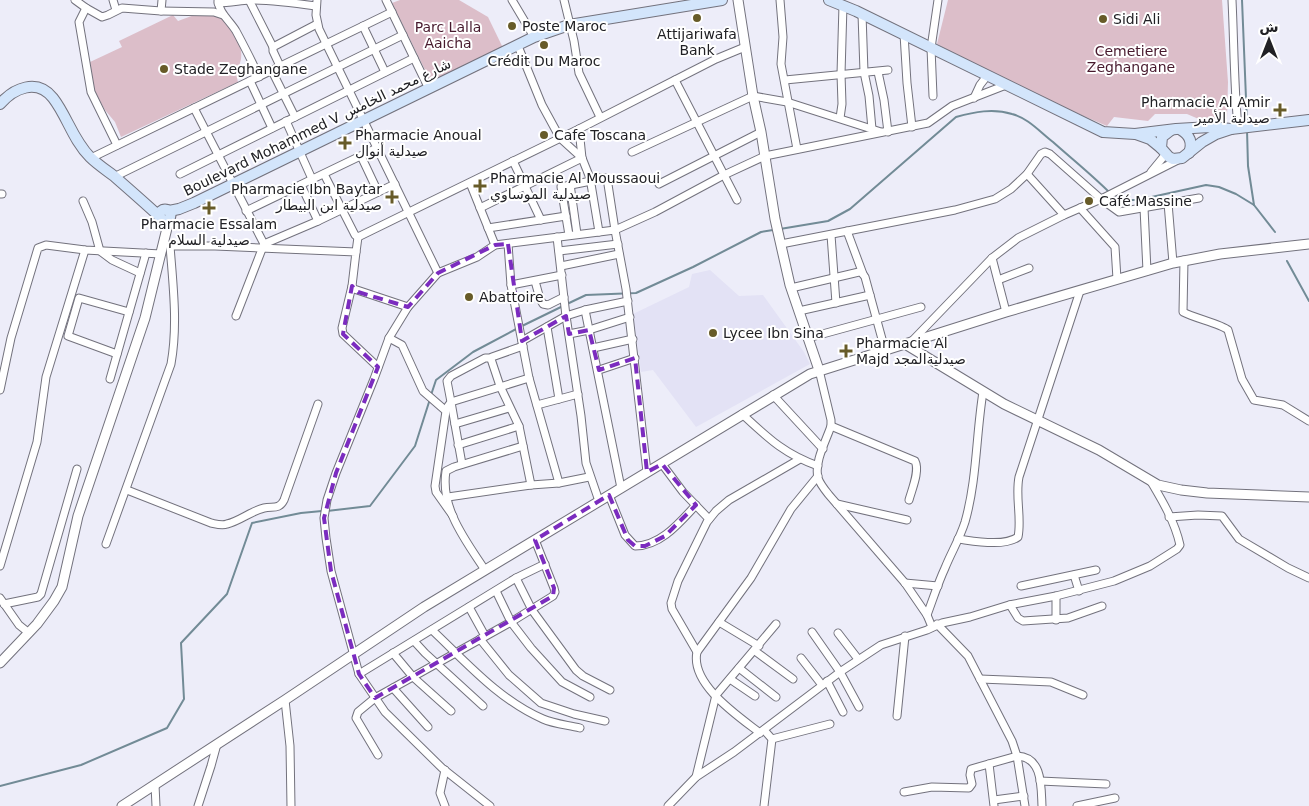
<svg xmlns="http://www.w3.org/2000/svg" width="1309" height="806" viewBox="0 0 1309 806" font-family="'DejaVu Sans',Cairo,sans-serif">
<rect width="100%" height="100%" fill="#ededf9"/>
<path fill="#e3e2f5" d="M710 270 739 296 763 295 804 352 810 364 696 427 653 370 641 372 633 314 689 287 692 274Z"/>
<g fill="#dcbec9">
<path d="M400 0H459L488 17 503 48 431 82 392 3Z"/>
<path d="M948 0H1222L1228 82 1227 119 1201 120 1187 114H1155L1148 121 1114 117 1107 126 1025 91 937 44Z"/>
<path d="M197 14C203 14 211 14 217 16 230 22 244 44 241 59 239 68 235 73 238 82L121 137 115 122 105 110 93 89 90 62 122 47 119 41 173 15 178 21Z"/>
</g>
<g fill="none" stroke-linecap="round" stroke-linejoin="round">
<g stroke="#728b96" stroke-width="2">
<path d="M1242 0 1247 123"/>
<path d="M1247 130 1248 166 1254 205"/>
<path d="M1113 196 1125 200H1138L1206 185 1219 187 1236 194 1254 205 1275 232"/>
<path d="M780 229 828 221 850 209 956 117C974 112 993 108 1012 114 1028 118 1040 132 1053 142 1072 159 1092 175 1110 193"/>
<path d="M1287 261 1309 301"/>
<path d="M567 304 586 295 636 293 693 267 761 232 773 230"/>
<path d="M522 326 563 306"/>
<path d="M431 395 436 380 473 352 518 328"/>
<path d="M327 511 370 506 415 446 430 399"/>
<path d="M0 786 81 765 167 728 184 699 181 643 227 594 252 523 301 513 322 511"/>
</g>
<defs>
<g id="minor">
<path d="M75 0 86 8 102 17 108 15 122 8 161 11 162 0"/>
<path d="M113 0 116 10"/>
<path d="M249 0 273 47"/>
<path d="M317 0 316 15 319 29 438 273"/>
<path d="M386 0 429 89"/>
<path d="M512 0 534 37"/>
<path d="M564 0 574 41 579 73 600 117"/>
<path d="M780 0 783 37 781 64 797 149"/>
<path d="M1232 0C1234 42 1234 85 1238 128"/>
<path d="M218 1C219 13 230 21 236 31 244 46 252 61 259 77"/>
<path d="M218 3C228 3 238 1 249 0 271 0 294 3 316 6"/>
<path d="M86 8 79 22 91 92 117 145"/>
<path d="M161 11 214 12 223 15"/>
<path d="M862 14 864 72 869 96 872 129"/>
<path d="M363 26 385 72"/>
<path d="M904 34 907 83 912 127"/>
<path d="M518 46 542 105 560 138 582 158"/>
<path d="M280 66 273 51V47L317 24"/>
<path d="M272 71 295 117"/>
<path d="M878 72 884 100 888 132"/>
<path d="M675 80 737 200"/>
<path d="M785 80 888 70"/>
<path d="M250 81 272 128"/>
<path d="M933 96 931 48 938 0"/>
<path d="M974 98 980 85 987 76"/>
<path d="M194 108 264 244"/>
<path d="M840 118 842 104 841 74 843 5"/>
<path d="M286 121 312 179"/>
<path d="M579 129 582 158 590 178H607L615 230 626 289 647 472"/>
<path d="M632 152 753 96 787 102 881 132"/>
<path d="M361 156 378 192"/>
<path d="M91 158 392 12"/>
<path d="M513 161 541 220"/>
<path d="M1151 172 1165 155"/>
<path d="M180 174 414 58"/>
<path d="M324 174 355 235 358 237 579 129 716 59 745 47"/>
<path d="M1027 174 1064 215"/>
<path d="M114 177 403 35"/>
<path d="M590 178 599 232"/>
<path d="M470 183 495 245"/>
<path d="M570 184 577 234"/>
<path d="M659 184 761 132"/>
<path d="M301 185 318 221"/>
<path d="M0 194H2"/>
<path d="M83 201 92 222 100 251 112 260 140 273"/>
<path d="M1168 203 1173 263"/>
<path d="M480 208 582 158"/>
<path d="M1080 208 1115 247 1117 279"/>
<path d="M1144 208 1147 271"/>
<path d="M246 211 377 148"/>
<path d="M488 228 566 216"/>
<path d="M847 231 863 274"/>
<path d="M569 235 561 187 591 181"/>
<path d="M831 235 836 303"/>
<path d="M557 237 566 316 581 416 586 463 599 501"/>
<path d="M508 244 511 285 562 275"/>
<path d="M781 244 955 210 995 199 1011 189 1027 174 1041 154 1045 152 1050 154 1101 199 1119 212 1199 198"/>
<path d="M559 251 618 244"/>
<path d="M356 252 358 237"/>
<path d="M992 258 1006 312"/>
<path d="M1184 260 1183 312C1194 318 1221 324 1228 330L1242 379 1254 400 1283 405 1309 421"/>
<path d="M561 266 619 254"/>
<path d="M998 280 1029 268"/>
<path d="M535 281 540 299 543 304 548 305 564 297"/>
<path d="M511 285 529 378 559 483"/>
<path d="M352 286 342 328 343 334 378 367"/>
<path d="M791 288 859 272 862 273 865 277 885 350"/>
<path d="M585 310 621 488"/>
<path d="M799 311 870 295"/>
<path d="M236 316 264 244 318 221 395 184"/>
<path d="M547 327 559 399"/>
<path d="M569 334 589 330 630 317"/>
<path d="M389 338 402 345 423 391 446 411 435 486 436 492 453 516"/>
<path d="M808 338 921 307"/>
<path d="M522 341 566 316 585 310 628 301"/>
<path d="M912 341 992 258 1018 238 1064 215 1101 199 1178 160"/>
<path d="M523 346 492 357 491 359 500 386 519 426 531 485"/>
<path d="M593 348 633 339"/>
<path d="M117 354 68 336 79 298 129 312"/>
<path d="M599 370 635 358"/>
<path d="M819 370 831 420V426C826 441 814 462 818 478 820 484 825 490 829 495L905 583 927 615 932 627"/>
<path d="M110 379 146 253"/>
<path d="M0 390 11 338 38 248 46 245 85 250 161 254"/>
<path d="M773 395 823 449"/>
<path d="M537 405 578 394"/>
<path d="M448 406 451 402 447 381 451 376 485 358H491"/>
<path d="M742 414C768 438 784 454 818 466"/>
<path d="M455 424 509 408"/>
<path d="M831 426 915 461C920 471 912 489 909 500"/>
<path d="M458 445 519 426"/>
<path d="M462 464 451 402 529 378"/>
<path d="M662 464 683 492 709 519"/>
<path d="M127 490 211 523C216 524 222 526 227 524 240 521 251 511 264 508 273 506 279 510 284 500L318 404"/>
<path d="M609 495 625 535 635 546C661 546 680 522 696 505"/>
<path d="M448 497 531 485 559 483 589 477"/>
<path d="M837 504 907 520"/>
<path d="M1169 517 1198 515 1222 516 1239 539 1288 568 1309 578"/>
<path d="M958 539C974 541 1004 547 1018 537 1022 518 1015 497 1019 477L1080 291"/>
<path d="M106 544 171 364C178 325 173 285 170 246H215L356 252 352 286 354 289 408 307"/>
<path d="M0 566 37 442 46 377 85 250"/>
<path d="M485 570C466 541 440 508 446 471L454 467 523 446"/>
<path d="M1074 575 1079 591"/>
<path d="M516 578 532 610 576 670 583 676 610 690"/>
<path d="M905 583 938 586"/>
<path d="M1021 586 1096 570"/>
<path d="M496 591 511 622 531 648 562 682 590 697"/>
<path d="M1056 596V620"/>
<path d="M0 598 19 625 29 633"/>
<path d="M4 604 38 597 41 594 77 469"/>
<path d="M1010 605 1018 618 1023 621 1068 618 1102 606"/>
<path d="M469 607 485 636"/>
<path d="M927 615C933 599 938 583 945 568 951 553 960 538 965 522 977 480 976 435 983 392"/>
<path d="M719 622 759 646"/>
<path d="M937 624 968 656 1012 741 1017 756 1025 806"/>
<path d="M432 630C466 662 499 700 543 719 554 724 568 725 580 728"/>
<path d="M812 632 840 672 859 707"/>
<path d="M838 633 858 659"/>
<path d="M480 639 509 675 541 703 574 714 605 721"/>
<path d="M414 641 425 653 483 706"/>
<path d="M755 651 793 679"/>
<path d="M697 652 672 609 671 603 678 581 707 522 716 511 729 500 800 459"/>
<path d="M393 653 413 677 451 711"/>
<path d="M801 658 822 685"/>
<path d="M739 668 776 697"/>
<path d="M359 674 516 578 545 564"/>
<path d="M730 679 755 696"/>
<path d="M980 679 1051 682 1083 695"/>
<path d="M827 681 843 712"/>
<path d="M393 688 428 727"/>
<path d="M285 700 290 746 291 806"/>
<path d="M897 716 905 636"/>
<path d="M760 733C738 716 690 684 697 652L751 578 791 509 818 476"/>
<path d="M772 739 830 724"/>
<path d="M378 755 356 718 358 712 375 698 511 622 553 596 555 592 554 588 535 540"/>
<path d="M989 764 994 806"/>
<path d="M445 770 440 793 445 806"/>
<path d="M696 777 716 695 776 624"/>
<path d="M1040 781 1106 784"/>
<path d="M155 785 156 806"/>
<path d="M904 792 932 787 969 788 972 784 970 775 971 769 1017 756C1043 757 1041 787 1042 806"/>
<path d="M994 800 1024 796"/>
<path d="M198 806 211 766 217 744"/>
<path d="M490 806 442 768 385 712 359 674 331 571 326 538 324 518 327 500 336 473 374 379 389 338 408 307 438 273 477 257 495 245 615 230 655 212 724 175 765 156 928 123 952 106 1006 85"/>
<path d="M668 806 696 777 734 752 840 672 881 645 927 630 942 623 970 617 1009 605 1056 596 1114 581 1150 566 1177 549 1180 545C1175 522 1162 500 1150 480"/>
<path d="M764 806 772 739 764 730"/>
<path d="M1077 806 1115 798"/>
</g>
<g id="tertiary">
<path d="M738 0 753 96 761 132 775 219 790 285 819 370"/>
<path d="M905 344 1004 404 1099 450 1158 485 1181 490 1207 493 1309 497"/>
<path d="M0 663 37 624 54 601 62 587 78 516 145 318 169 220"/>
<path d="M122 806 285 700 424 607 810 374 1006 312 1173 263 1220 254 1309 244"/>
</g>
<g id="secondary">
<path d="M829 0 856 11 1103 132 1135 134 1176 129 1210 127 1231 129"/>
<path d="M0 104C14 88 37 78 53 98 67 116 73 140 90 157 97 164 106 170 114 176 130 190 145 203 160 217"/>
<path d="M1171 130 1162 137 1161 148 1169 157 1173 159 1182 158 1202 142 1216 134 1231 129 1309 120"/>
<path d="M1181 130C1190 135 1193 143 1189 153"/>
<path d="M1136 134 1150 139 1161 148"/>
<circle cx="165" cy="215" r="5.5"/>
<path d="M169 211 179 209 194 203 534 37 569 25 722 0"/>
</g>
</defs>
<use href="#minor" stroke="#73727d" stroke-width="9"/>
<use href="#tertiary" stroke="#73727d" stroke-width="11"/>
<use href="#secondary" stroke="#73727d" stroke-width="12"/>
<use href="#minor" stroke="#fff" stroke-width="7"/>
<use href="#tertiary" stroke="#fff" stroke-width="9"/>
<use href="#secondary" stroke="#d3e5fb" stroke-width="10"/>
</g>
<path fill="none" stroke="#7b2cbf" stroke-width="4" stroke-dasharray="10 6" stroke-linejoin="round" d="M508 244 522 341 566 316 569 334 589 330 599 370 635 358 647 472 662 464 696 505 665 536 645 546H635L628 540 609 495 535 540 554 588 553 596 375 698 359 674 331 571 324 518 336 473 378 367 343 334 352 286 358 292 408 307 438 273 495 245Z"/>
<g fill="#675b28" stroke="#fff" stroke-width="2">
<circle cx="697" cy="18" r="5"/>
<circle cx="1103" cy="19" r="5"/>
<circle cx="512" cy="26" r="5"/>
<circle cx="544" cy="45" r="5"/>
<circle cx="164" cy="69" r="5"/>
<path d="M1277.5 102.5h5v5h5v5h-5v5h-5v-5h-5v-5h5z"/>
<circle cx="544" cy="135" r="5"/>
<path d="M342.5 135.5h5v5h5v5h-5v5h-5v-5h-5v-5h5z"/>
<path d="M477.5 178.5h5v5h5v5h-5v5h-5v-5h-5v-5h5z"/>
<path d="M389.5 189.5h5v5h5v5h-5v5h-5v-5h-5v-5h5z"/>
<circle cx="1089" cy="201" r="5"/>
<path d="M206.5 200.5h5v5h5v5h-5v5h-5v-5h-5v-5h5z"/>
<circle cx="469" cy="297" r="5"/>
<circle cx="713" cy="333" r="5"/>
<path d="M843.5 343.5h5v5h5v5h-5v5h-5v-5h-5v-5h5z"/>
</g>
<g text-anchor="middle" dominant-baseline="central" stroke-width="4" stroke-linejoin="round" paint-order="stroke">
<g font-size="14" fill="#212125" stroke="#fff" text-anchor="start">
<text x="1113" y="19">Sidi Ali</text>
<text x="522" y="26">Poste Maroc</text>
<text x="697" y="34" text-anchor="middle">Attijariwafa<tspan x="697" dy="16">Bank</tspan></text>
<text x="544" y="61" text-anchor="middle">Crédit Du Maroc</text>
<text x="174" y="69">Stade Zeghangane</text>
<text x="1270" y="102" text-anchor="end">Pharmacie Al Amir<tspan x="1270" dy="16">صيدلية الأمير</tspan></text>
<text x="355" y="135">Pharmacie Anoual<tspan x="355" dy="16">صيدلية أنوال</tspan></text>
<text x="554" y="135">Cafe Toscana</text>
<text x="490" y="178">Pharmacie Al Moussaoui<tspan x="490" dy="16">صيدلية الموساوي</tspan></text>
<text x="382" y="189" text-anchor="end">Pharmacie Ibn Baytar<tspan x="382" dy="16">صيدلية ابن البيطار</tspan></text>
<text x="1099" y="201">Café Massine</text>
<text x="209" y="224" text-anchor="middle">Pharmacie Essalam<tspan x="209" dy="16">صيدلية السلام</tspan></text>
<text x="479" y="297">Abattoire</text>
<text x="723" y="333">Lycee Ibn Sina</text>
<text x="856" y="343">Pharmacie Al<tspan x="856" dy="16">Majd صيدليةالمجد</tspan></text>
</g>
<g font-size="14" fill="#47192d" stroke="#fff">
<text x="448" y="27">Parc Lalla<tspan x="448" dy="16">Aaicha</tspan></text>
<text x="1131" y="51">Cemetiere<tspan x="1131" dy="16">Zeghangane</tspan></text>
</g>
<g font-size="14" fill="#212125" stroke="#fff">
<text transform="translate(317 127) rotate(-26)">Boulevard Mohammed V شارع محمد الخامس</text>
</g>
</g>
<g transform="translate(1269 40)" stroke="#ffffff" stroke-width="4" paint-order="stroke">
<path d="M0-4L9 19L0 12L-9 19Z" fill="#212125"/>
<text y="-8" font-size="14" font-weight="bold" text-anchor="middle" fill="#212125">ش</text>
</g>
</svg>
